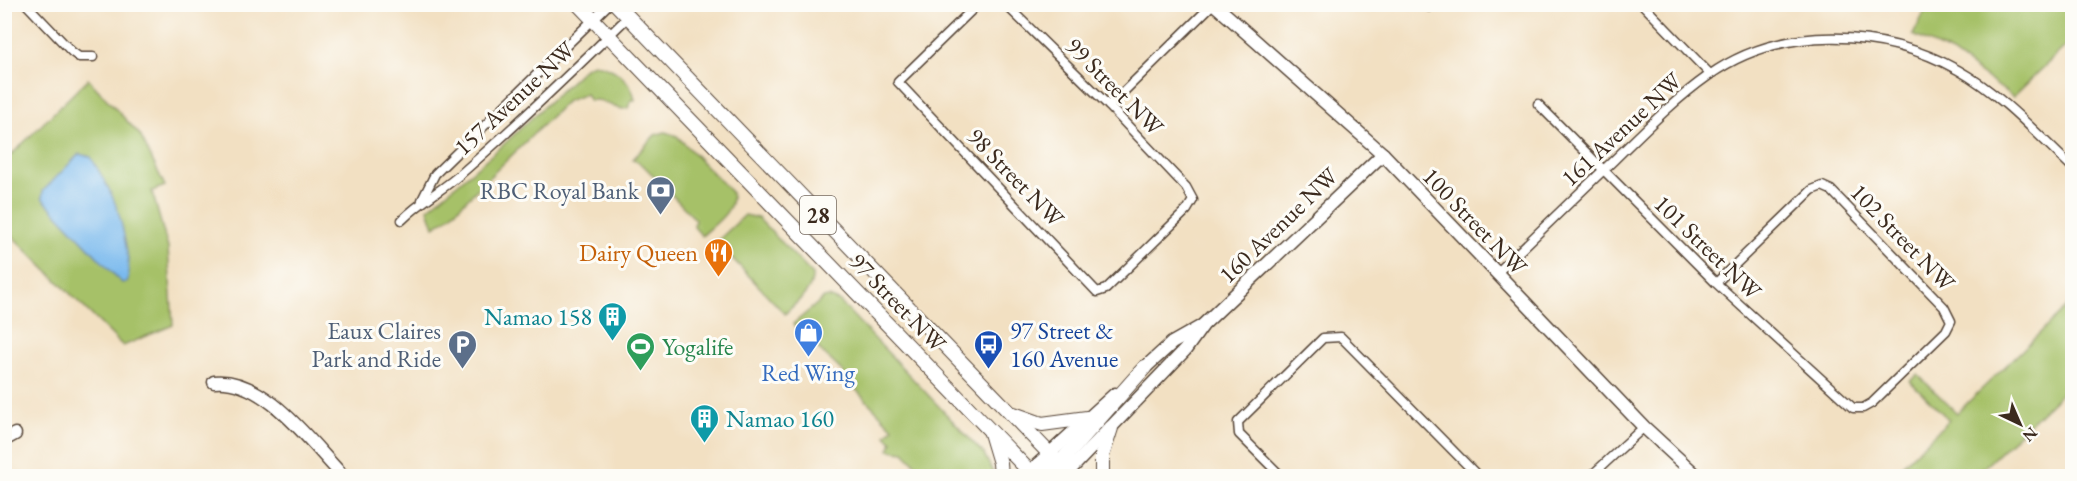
<svg xmlns="http://www.w3.org/2000/svg" width="2077" height="481" viewBox="0 0 2077 481" font-family="'EB Garamond',serif">
<rect width="100%" height="100%" fill="#fdfcf7"/>
<filter id="ink" filterUnits="userSpaceOnUse"><feTurbulence type="fractalNoise" baseFrequency=".0167" numOctaves="2"/><feDisplacementMap in="SourceGraphic" scale="12" xChannelSelector="R" yChannelSelector="G"/><feConvolveMatrix kernelMatrix="1 2 1 2 8 2 1 2 1" color-interpolation-filters="sRGB"/></filter>
<filter id="wash" filterUnits="userSpaceOnUse"><feTurbulence type="fractalNoise" baseFrequency=".008" numOctaves="4" result="noise"/><feDisplacementMap in="SourceGraphic" scale="24" xChannelSelector="R" yChannelSelector="G"/><feGaussianBlur stdDeviation="1.35" result="paint"/><feColorMatrix in="noise" values="0 0 0 0 0 0 0 0 0 0 0 0 0 0 0 0 0 1.4 0 .05"/><feComposite in="paint" operator="in"/></filter>
<g filter="url(#wash)">
<rect width="100%" height="100%" fill="#f2e0c2"/>
<g fill="#a6c168" stroke="#707643" stroke-width="1.5">
<path d="M1928 5H2072V40L2013 97 1952 53 1913 35Z"/>
<path d="M594 64C613 66 632 80 635 100H631L628 108C614 112 603 96 590 101L586 94 567 101 449 217 434 227 428 209 503 145 586 67Z"/>
<path d="M88 79 140 135 165 186 152 191 168 248 173 325 123 346 5 229V161Z"/>
<path d="M665 132 677 136 731 192C737 210 713 225 702 236L694 227 695 219 645 167 633 159 655 135Z"/>
<path d="M745 215 758 218 812 274C814 291 796 302 785 314L732 258 724 257 712 246Z"/>
<path d="M829 297 840 302 984 454 995 476H927L904 452 889 450 892 442 886 435 893 428 842 375 844 373 793 324 824 298Z"/>
<path d="M2072 302V383L1975 476H1891L1949 420 1910 381 1918 375 1957 413Z"/>
</g>
<path fill="#7abaee" stroke="#5a7286" stroke-width="1.5" d="M79 154 91 157C99 172 109 187 115 203 121 217 133 270 127 282L122 283 42 198 43 191Z"/>
</g>
<g filter="url(#ink)">
<g fill="none" stroke-linecap="round" stroke-linejoin="round">
<defs>
<g id="street">
<path d="M26 4 72 52 79 57H93"/>
<path d="M978 4 898 82 1097 292 1106 289 1187 210 1193 200 1186 187 1109 106 1005 4"/>
<path d="M1426 4 1429 7 1444 4"/>
<path d="M1644 6 1710 74"/>
<path d="M1538 104 1716 283 1853 408H1863L1872 403 1946 331 1951 321 1944 307 1831 190 1822 186 1812 190 1716 283"/>
<path d="M1109 106 1213 4"/>
<path d="M422 200 435 174 609 4"/>
<path d="M402 220C422 200 443 190 463 172 520 122 574 70 628 17"/>
<path d="M1496 274C1535 236 1574 198 1614 160 1644 131 1674 100 1708 76 1781 24 1883 28 1958 70 2001 94 2037 134 2072 167"/>
<path d="M1281 476 1239 434 1238 422 1323 338 1341 337 1478 476"/>
<path d="M1591 476 1644 427"/>
</g>
<g id="secondary">
<path d="M1214 4 1383 154 1644 427 1697 476"/>
<path d="M1139 373 1172 343 1202 326"/>
<path d="M214 382C265 377 311 443 343 476"/>
<path d="M4 440 15 434"/>
<path d="M1025 476 1115 394"/>
<path d="M1064 476 1185 350 1203 325 1383 154"/>
</g>
<g id="primary">
<path d="M578 4 1034 476"/>
<path d="M616 4 1071 476"/>
<path d="M1014 414 1042 424 1087 418"/>
<path d="M991 433 1000 463 1001 476"/>
<path d="M1040 476 1049 454"/>
<path d="M1051 476 1059 464 1145 367"/>
<path d="M1102 476V456L1111 428"/>
</g>
</defs>
<use href="#street" stroke="#564537" stroke-width="11"/>
<use href="#secondary" stroke="#564537" stroke-width="15"/>
<use href="#primary" stroke="#564537" stroke-width="16"/>
<use href="#street" stroke="#fff" stroke-width="8"/>
<use href="#secondary" stroke="#fff" stroke-width="12"/>
<use href="#primary" stroke="#fff" stroke-width="14"/>
</g>
</g>
<defs>
<symbol id="bank-pin" viewBox="-11 -11 22 30"><path d="M0 17L-7.5 6A9.5 9.5 0 1 1 7.5 6Z" fill="#5c6f8a" stroke="#fdfcf7"/><path d="M-6-4H6V4H-6ZM0-2.3a2.3 2.3 0 1 0 0 4.6a2.3 2.3 0 1 0 0-4.6Z" fill="#fff"/></symbol>
<symbol id="restaurant-pin" viewBox="-11 -11 22 30"><path d="M0 17L-7.5 6A9.5 9.5 0 1 1 7.5 6Z" fill="#e8710a" stroke="#fdfcf7"/><path d="M-5-6h1v4h1v-4h1v4h1v-4h1v5L-1.5 .5V6h-2V.5L-5-1ZM5-6V6H3V1.5H1.5Q1.5-4 5-6Z" fill="#fff"/></symbol>
<symbol id="building-pin" viewBox="-11 -11 22 30"><path d="M0 17L-7.5 6A9.5 9.5 0 1 1 7.5 6Z" fill="#0f9aa8" stroke="#fdfcf7"/><path d="M-4-6H4V6H1V3H-1V6H-4ZM-2.5-4.3h1.7v1.8h-1.7ZM.8-4.3h1.7v1.8H.8ZM-2.5-1h1.7V.8h-1.7ZM.8-1h1.7V.8H.8Z" fill="#fff"/></symbol>
<symbol id="shop-pin" viewBox="-11 -11 22 30"><path d="M0 17L-7.5 6A9.5 9.5 0 1 1 7.5 6Z" fill="#3f7fe0" stroke="#fdfcf7"/><path d="M-5-2.5h2.3a2.7 3.5 0 0 1 5.4 0H5L5.5 6h-11ZM-1.5-2.5h3a1.5 2.3 0 0 0-3 0Z" fill="#fff"/></symbol>
<symbol id="parking-pin" viewBox="-11 -11 22 30"><path d="M0 17L-7.5 6A9.5 9.5 0 1 1 7.5 6Z" fill="#5c6f8a" stroke="#fdfcf7"/><path d="M-3.5-5.5H1a3.5 3.5 0 0 1 0 7H-1V5.5H-3.5ZM-1-3.4V-.6H.8a1.4 1.4 0 0 0 0-2.8Z" fill="#fff"/></symbol>
<symbol id="bus-pin" viewBox="-11 -11 22 30"><path d="M0 17L-7.5 6A9.5 9.5 0 1 1 7.5 6Z" fill="#1a4fb4" stroke="#fdfcf7"/><path d="M-5-6H5V4H4V6H2V4H-2V6H-4V4H-5ZM-3.5-4V0h7V-4ZM-3.5 1.2v1.5H-2V1.2ZM2 1.2v1.5H3.5V1.2Z" fill="#fff"/></symbol>
<symbol id="stadium-pin" viewBox="-11 -11 22 30"><path d="M0 17L-7.5 6A9.5 9.5 0 1 1 7.5 6Z" fill="#2e9e5b" stroke="#fdfcf7"/><path d="M0-5a6.5 5 0 1 0 0 10a6.5 5 0 1 0 0-10ZM-3.5-1.8h7v3.6h-7Z" fill="#fff"/></symbol>
</defs>
<g fill-rule="evenodd">
<use href="#bank-pin" x="644" y="174" width="33" height="45"/>
<use href="#restaurant-pin" x="702" y="236" width="33" height="45"/>
<use href="#building-pin" x="596" y="300" width="33" height="45"/>
<use href="#shop-pin" x="792" y="316" width="33" height="45"/>
<use href="#parking-pin" x="446" y="328" width="33" height="45"/>
<use href="#bus-pin" x="972" y="328" width="33" height="45"/>
<use href="#stadium-pin" x="624" y="330" width="33" height="45"/>
<use href="#building-pin" x="688" y="402" width="33" height="45"/>
</g>
<g text-anchor="middle" dominant-baseline="central" stroke-width="6" stroke-linejoin="round" paint-order="stroke">
<rect fill="#fdfcf7" stroke="#75695f" stroke-width="1.5" x="800" y="196" width="36" height="38" rx="4.5"/>
<g font-size="22" font-weight="bold" fill="#3b2a1e">
<text x="818" y="215">28</text>
</g>
<g font-size="24" fill="#3b2a1e" stroke="#fdfcf7">
<text transform="translate(1115 86) rotate(45)">99 Street NW</text>
<text transform="translate(514 98) rotate(-43)">157 Avenue NW</text>
<text transform="translate(1621 129) rotate(-43)">161 Avenue NW</text>
<text transform="translate(1016 177) rotate(46)">98 Street NW</text>
<text transform="translate(1475 221) rotate(46)">100 Street NW</text>
<text transform="translate(1278 225) rotate(-44)">160 Avenue NW</text>
<text transform="translate(1903 237) rotate(46)">102 Street NW</text>
<text transform="translate(1708 247) rotate(44)">101 Street NW</text>
<text transform="translate(898 302) rotate(46)">97 Street NW</text>
</g>
<g font-size="24" fill="#4e5e75" stroke="#fdfcf7" text-anchor="end">
<text x="639" y="190">RBC Royal Bank</text>
<text x="441" y="330">Eaux Claires<tspan x="441" dy="28">Park and Ride</tspan></text>
</g>
<g font-size="24" fill="#c56008" stroke="#fdfcf7" text-anchor="end">
<text x="698" y="252">Dairy Queen</text>
</g>
<g font-size="24" fill="#0d838f" stroke="#fdfcf7" text-anchor="end">
<text x="592" y="316">Namao 158</text>
<text x="726" y="418" text-anchor="start">Namao 160</text>
</g>
<g font-size="24" fill="#164399" stroke="#fdfcf7" text-anchor="start">
<text x="1010" y="330">97 Street &amp;<tspan x="1010" dy="28">160 Avenue</tspan></text>
</g>
<g font-size="24" fill="#27864d" stroke="#fdfcf7" text-anchor="start">
<text x="662" y="346">Yogalife</text>
</g>
<g font-size="24" fill="#366cbe" stroke="#fdfcf7">
<text x="808" y="372">Red Wing</text>
</g>
</g>
<rect width="2077" height="481" fill="none" stroke="#fdfcf7" stroke-width="24"/>
<g transform="translate(2020 424) rotate(136)" stroke="#fdfcf7" stroke-width="4.5" paint-order="stroke">
<path d="M0-4.5L10 22L0 15L-10 22Z" fill="#3b2a1e"/>
<text y="-9" font-size="16" font-weight="bold" text-anchor="middle" fill="#3b2a1e">N</text>
</g>
</svg>
